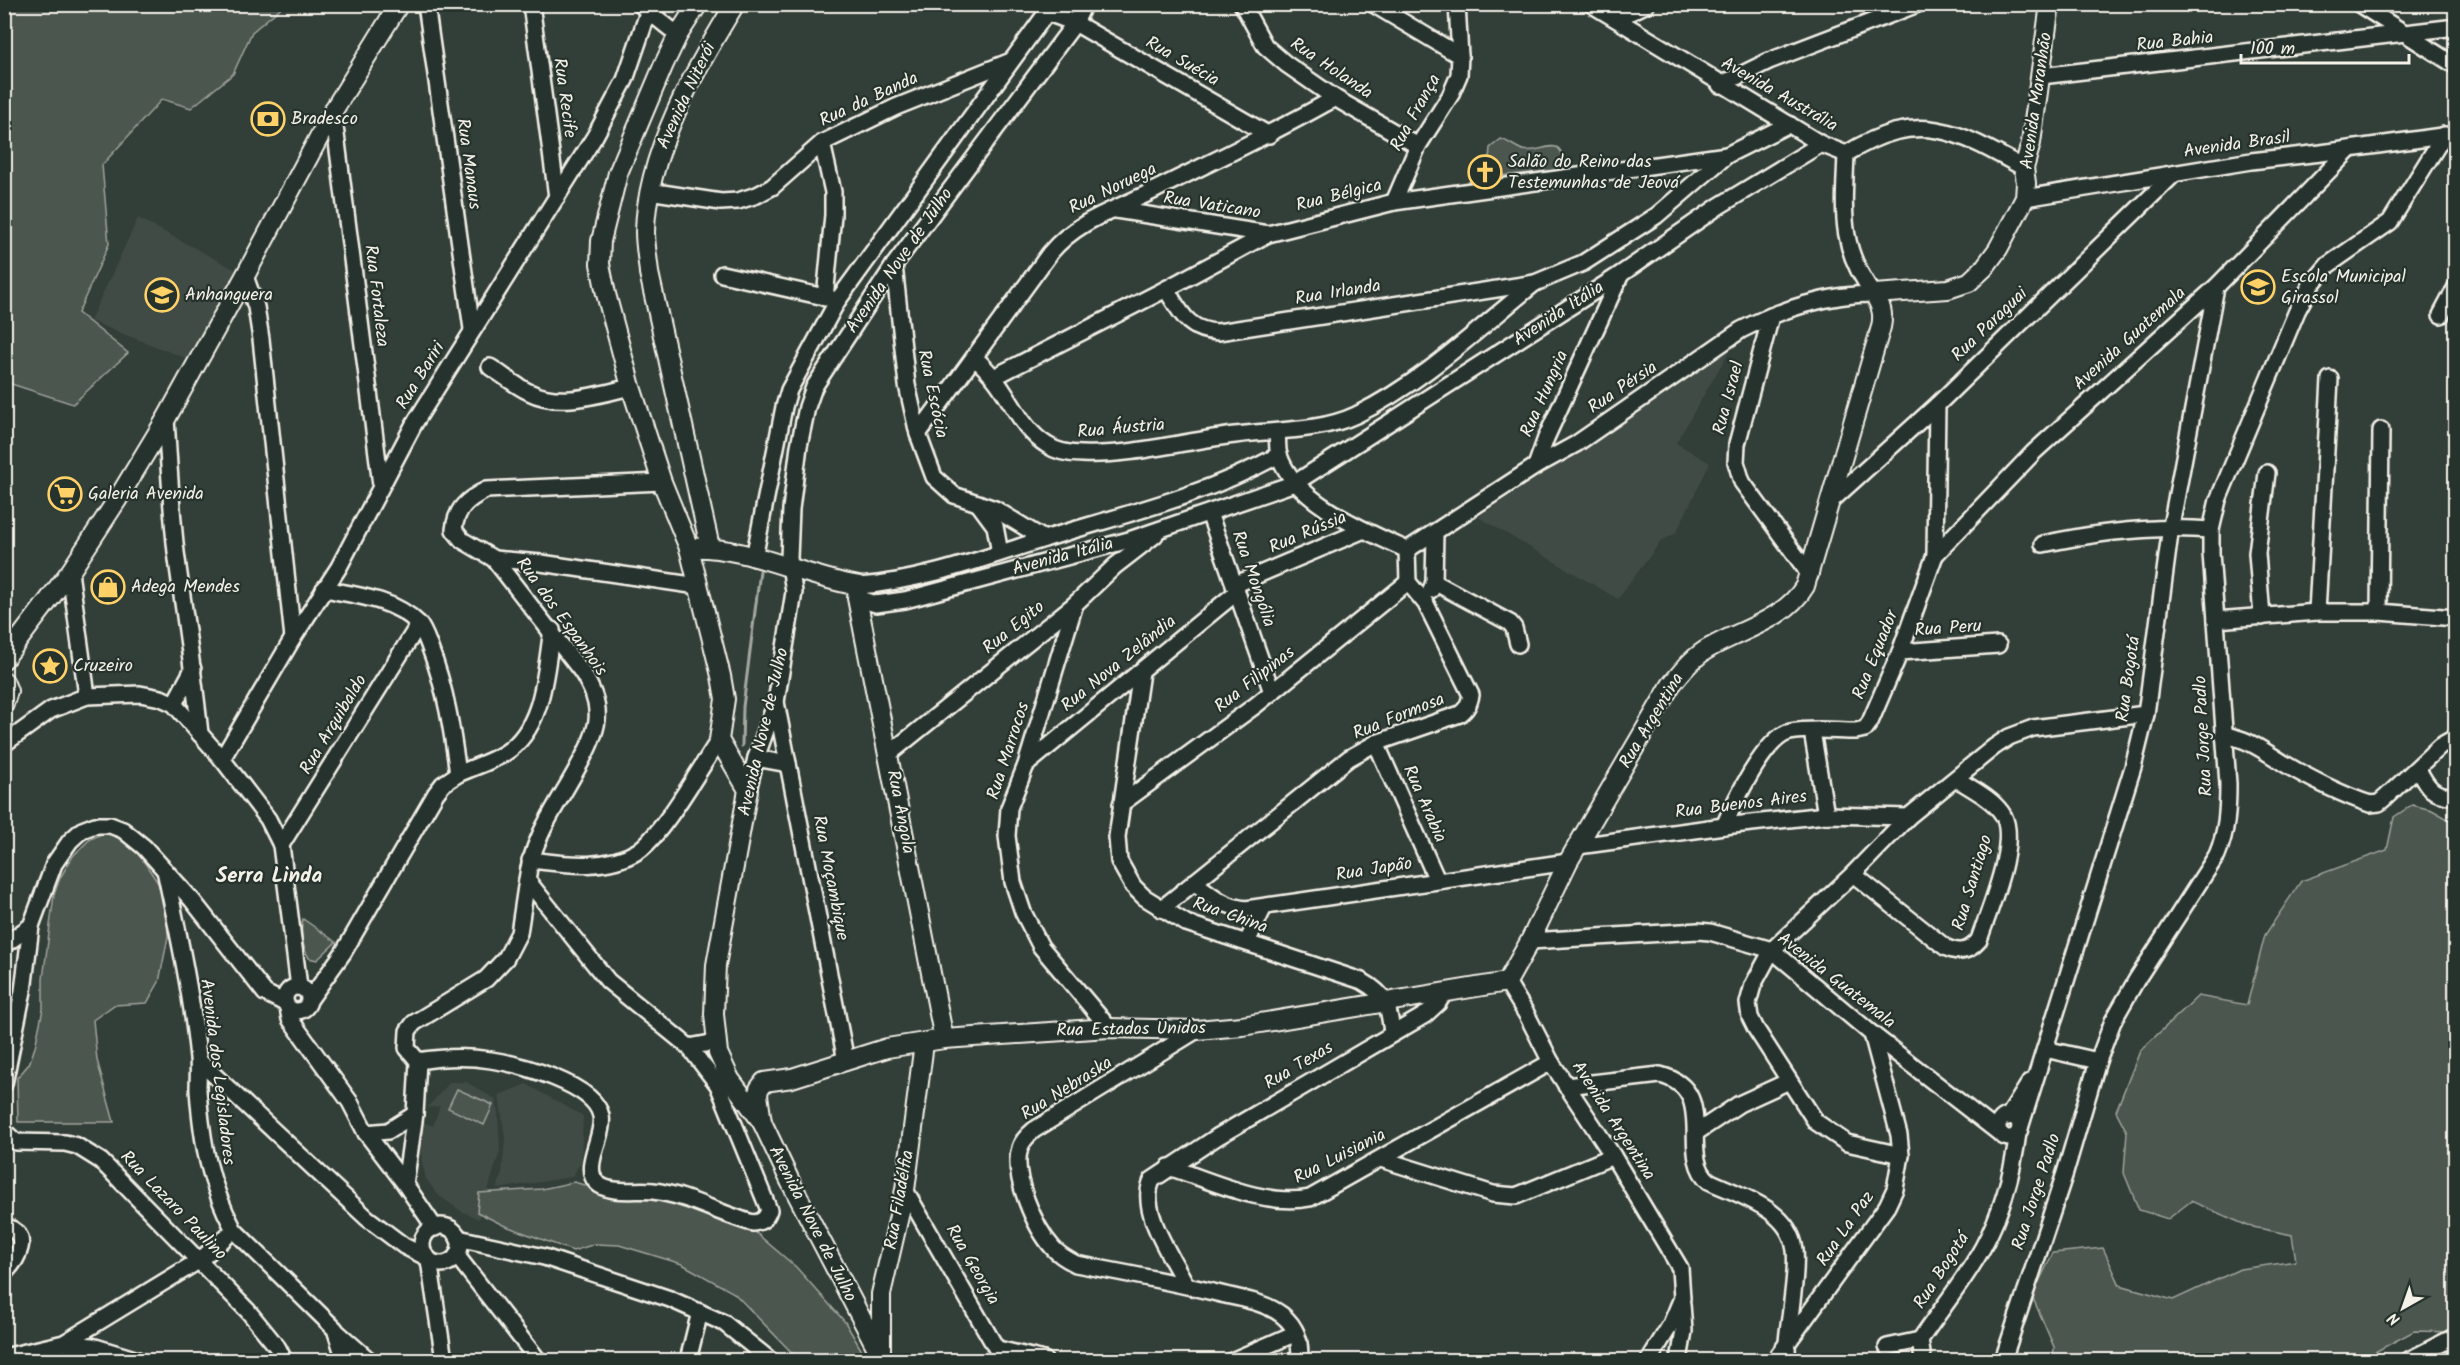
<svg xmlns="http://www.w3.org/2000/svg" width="2460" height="1365" viewBox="0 0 2460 1365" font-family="Kalam,sans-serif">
<rect width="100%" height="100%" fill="#323e38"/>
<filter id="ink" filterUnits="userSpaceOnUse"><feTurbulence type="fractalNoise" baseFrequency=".0167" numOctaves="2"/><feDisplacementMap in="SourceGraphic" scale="12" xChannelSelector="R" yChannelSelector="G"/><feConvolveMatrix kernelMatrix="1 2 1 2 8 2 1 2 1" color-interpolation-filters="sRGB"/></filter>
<g filter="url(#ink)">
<g fill="#404b44">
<path d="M138 218 236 270 188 359 90 321Z"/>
<path d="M2258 277 2277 295 2269 302 2262 297 2257 302 2244 291Z"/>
<path d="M1730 350 1676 443 1710 463 1676 533 1661 541 1618 599 1478 517Z"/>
<path d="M450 1082H466L495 1099 498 1112 500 1151 479 1219 461 1211 438 1195 426 1179 422 1162 420 1142 422 1121 433 1126 440 1106 427 1108Z"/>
<path d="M526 1084 583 1116 581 1162 572 1177 497 1189 502 1173 505 1138 499 1095Z"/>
</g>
<g fill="#4c564f" stroke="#a0a49c" stroke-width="1.5">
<path d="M5 4 284 5 252 32 233 74 191 108 162 99 102 165 109 244 78 313 128 353 73 404 5 382Z"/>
<path d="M1501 139C1508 141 1516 148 1523 150 1544 155 1562 129 1565 170L1496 176 1489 159 1490 148Z"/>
<path d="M2412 805 2432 810 2455 823V1332L2414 1331 2360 1360H2053L2054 1347 2032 1296 2053 1253 2103 1248 2120 1285 2173 1300 2240 1269 2296 1261 2292 1235 2248 1226 2191 1201 2168 1219 2139 1210 2124 1173 2127 1132 2116 1111 2140 1051 2198 996 2247 1005 2265 935 2301 881 2387 850 2394 817Z"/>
<path d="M111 829 133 845 166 895 168 937 159 982 147 1003 114 1005 93 1020 97 1060 114 1122H18L17 1078 29 1064 35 1047 43 1009V979L54 895 60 878 73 856 89 840Z"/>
<path d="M303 919 336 942 317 960 309 958C302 946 300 931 303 919Z"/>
<path d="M457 1089 493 1105 484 1125 448 1108Z"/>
<path d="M574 1182 601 1190 697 1208 748 1226 796 1267 845 1322 862 1351 861 1360H799L734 1293 682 1264 619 1245 595 1244 573 1251 503 1225 477 1212 479 1193 542 1189Z"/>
</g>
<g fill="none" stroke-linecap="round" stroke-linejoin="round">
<path stroke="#a6a9a1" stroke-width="3" d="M742 746 743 707 760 571"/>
<defs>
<g id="minor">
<path d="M426 4 472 329"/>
<path d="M531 4 557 197"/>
<path d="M1242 4 1265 46 1286 64 1335 98 1418 146"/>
<path d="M1373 4 1460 56"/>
<path d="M1591 4 1821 144 1846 154"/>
<path d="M2359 4 2456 66"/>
<path d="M643 7 678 35"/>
<path d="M1048 13 1075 23 1269 135"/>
<path d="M1616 19 1647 4"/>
<path d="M2041 76 2456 27"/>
<path d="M1720 85 1769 61 1918 4"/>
<path d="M333 111 381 485"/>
<path d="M822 143 833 192V215L825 298"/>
<path d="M1846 154C1918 109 1956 130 2024 168"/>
<path d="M1846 154C1844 209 1838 248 1874 294"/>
<path d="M649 191 721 202 738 201 757 195 772 187 822 143 896 107 1011 61"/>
<path d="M2025 198 2251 161 2321 153 2456 134"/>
<path d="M1394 202 1418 146 1450 96 1459 75 1460 56 1457 4"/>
<path d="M1116 210 1268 234"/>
<path d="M894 265 907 385 918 434 934 477 954 495 995 509 1044 539"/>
<path d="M722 274 833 299"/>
<path d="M245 276 256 307 261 339 293 638"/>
<path d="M1166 289C1181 313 1188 331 1218 332L1535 283 1583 263 1656 216 1727 155 1789 124"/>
<path d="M2441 315 2456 287"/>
<path d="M1771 316 1737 444 1736 462 1742 482 1810 575"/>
<path d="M975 358C982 364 988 371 994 378 1011 399 1023 431 1047 445 1057 452 1070 454 1082 454 1132 456 1185 441 1235 435 1273 430 1320 432 1356 415 1422 383 1478 329 1535 283"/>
<path d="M490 367C503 375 516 386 529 392 561 408 599 394 631 387"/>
<path d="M994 377 1166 289 1268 234 1394 202 1727 155"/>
<path d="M166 419C169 463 171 508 176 552 184 613 194 673 200 734"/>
<path d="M918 434 1050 253C1077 220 1117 209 1155 190 1215 160 1276 132 1335 98"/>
<path d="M1536 466 1546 438 1621 274"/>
<path d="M662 482 486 490C468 499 456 508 454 530L462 540 494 559 541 563 698 586"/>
<path d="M1831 501 1937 405 2174 174"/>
<path d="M978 503 995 526 1000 553"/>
<path d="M1209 513 1272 692"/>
<path d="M2043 544C2098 532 2154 525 2211 530"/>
<path d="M1407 550 1536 466 1576 444 1741 330C1781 309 1829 294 1874 294"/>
<path d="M1935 555 2034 452 2216 287 2350 149"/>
<path d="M754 558 784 407 789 390 838 300 1053 4"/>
<path d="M70 572 87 696"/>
<path d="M1434 582 1510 623 1514 628 1518 644"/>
<path d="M1234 585 1364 530"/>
<path d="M859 586C922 581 984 558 1044 539 1125 514 1204 496 1279 455"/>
<path d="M1431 590 1434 582 1435 533"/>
<path d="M857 598 876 604 905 600 1129 540 1295 483 1621 274 1719 206 1821 144"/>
<path d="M1075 604 1026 765 1009 808 1007 836 1013 882 1023 912 1041 947 1109 1028"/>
<path d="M2317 612 2330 379"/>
<path d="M2379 612 2381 430"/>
<path d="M2262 617 2257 553 2267 473"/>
<path d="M2216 620 2317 612H2379L2456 618"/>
<path d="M1900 652 1998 645"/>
<path d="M1141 672 1117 837 1119 861 1133 886 1144 897 1186 923 1362 981C1387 995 1389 1006 1392 1033"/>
<path d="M776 702 846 1061"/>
<path d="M174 704 193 669"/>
<path d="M1812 731 1826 815"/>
<path d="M2223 735C2248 738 2264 751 2285 764 2308 778 2345 796 2370 804L2379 803 2386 797 2440 746 2456 737"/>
<path d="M1376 743 1437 880"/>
<path d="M4 744 51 710 87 696 140 694 161 698 174 704 222 759 268 819 281 845 299 987"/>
<path d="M889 754 1075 604 1115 566 1155 535"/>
<path d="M756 758 788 764"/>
<path d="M222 759 293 638 339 567 414 424 595 136 625 80 651 4"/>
<path d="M1026 765 1237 592"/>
<path d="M2418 769C2427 787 2433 797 2456 796"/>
<path d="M458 774C473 767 491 762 505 753 544 728 545 673 552 630"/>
<path d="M748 790 756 758 776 702 790 617 794 592 789 558 791 509 799 446 807 407 814 387 894 265 1075 23 1084 4"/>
<path d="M1121 804 1256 705 1408 582"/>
<path d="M1724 826C1734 803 1765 737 1790 732 1811 728 1835 731 1856 731L1865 729 1870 722 1900 652 1935 555 1937 405"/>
<path d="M281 845 419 624"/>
<path d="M1578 846 1724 826 1826 815 1908 817 1994 747 2009 737 2033 728 2146 714"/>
<path d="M530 860C564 864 606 871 638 851 663 834 700 768 719 740"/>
<path d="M1853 874 1945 947C1959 954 1969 952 1979 940 1989 910 2021 837 2001 812 1991 798 1972 789 1957 779"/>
<path d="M1194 882C1211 895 1224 907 1246 909L1568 862"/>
<path d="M1161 909 1349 758 1376 743 1460 714C1467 709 1469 704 1471 695L1426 604 1408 582 1407 550C1366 531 1294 502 1279 455 1277 449 1278 439 1277 432"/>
<path d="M1530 941 1698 931 1710 932 1772 950 1872 1034 2002 1135"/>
<path d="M1247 942 1264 907"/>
<path d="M4 945 31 926 54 864 70 841 82 830 95 825H110L123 830 144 847 192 900 265 993 285 1003"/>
<path d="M1507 982 1527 1015 1551 1062 1613 1156 1680 1268 1682 1298 1671 1324 1649 1360"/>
<circle cx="297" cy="999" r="12"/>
<path d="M310 999 343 953 436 793 443 784 458 774C452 730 446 689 430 648 427 640 424 630 418 623 394 599 355 595 324 589"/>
<path d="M288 1008 290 1019 350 1102 366 1133 405 1184 435 1228"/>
<path d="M1197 1030 1034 1130C1028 1135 1022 1141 1020 1148 1011 1174 1035 1228 1053 1248 1059 1255 1068 1260 1076 1264 1125 1273 1173 1282 1221 1294 1242 1299 1265 1302 1282 1315 1296 1326 1302 1343 1299 1360"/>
<path d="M689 1047 716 1042"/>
<path d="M2045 1049 2098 1061"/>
<path d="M199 1061 367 1218 404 1246 428 1258"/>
<path d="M418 1061C442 1057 467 1056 491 1060 518 1064 595 1084 601 1116 605 1135 582 1166 596 1182 608 1195 637 1189 653 1191 688 1195 719 1214 753 1223 762 1222 766 1219 769 1210L718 1085 689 1047 608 981 527 880C532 838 558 804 578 767 586 753 595 736 597 720 599 702 591 687 582 672L494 559"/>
<path d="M4 1084 23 991 31 926"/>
<path d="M1566 1086 1660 1075C1720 1090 1677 1154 1709 1181 1740 1196 1790 1209 1795 1250 1797 1269 1793 1290 1791 1310 1789 1326 1785 1345 1788 1360"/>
<circle cx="2009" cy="1127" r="11"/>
<path d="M2008 1117 2030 1082"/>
<path d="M2020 1128 2133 767 2146 714 2171 526 2216 287"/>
<path d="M4 1131 16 1142 65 1143 77 1146 101 1161 248 1311 278 1348 284 1360"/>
<path d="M1697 1132 1739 1104 1789 1081"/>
<path d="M366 1133 388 1131 415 1114"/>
<path d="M1901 1155 1847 1143 1816 1122 1756 1029 1750 1017 1748 1003 1753 985 1772 950 1853 874 1908 817"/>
<path d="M1381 1159 1493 1194 1516 1196 1613 1156"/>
<path d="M1169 1167C1212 1181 1265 1207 1310 1198L1551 1062"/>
<path d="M405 1184 415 1114 418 1061 407 1048 408 1031 414 1023 486 979 506 958 519 933 527 880"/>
<path d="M905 1190 1003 1360"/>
<path d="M4 1226C33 1233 18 1260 4 1273"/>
<circle cx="441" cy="1245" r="19"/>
<path d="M234 1230 335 1329 345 1360"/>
<path d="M458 1238 544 1257 670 1299 724 1323 770 1360"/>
<path d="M457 1256 538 1360"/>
<path d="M429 1260 444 1360"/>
<path d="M1186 1285C1172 1257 1138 1210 1152 1180L1217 1137 1425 1015 1438 1003 1444 993"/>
<path d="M337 1332 369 1360"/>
<path d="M64 1343 92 1346 138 1360"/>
<path d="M1887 1347 1920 1340"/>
<path d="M998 1349 1044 1360"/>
<path d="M4 1357 64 1343 200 1260 234 1230C209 1183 202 1143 198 1090 198 1080 199 1069 198 1058 192 995 178 932 165 870"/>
<path d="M688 1360 700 1312"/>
<path d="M1234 1360 1296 1333"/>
<path d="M1679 1360 1684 1331 1682 1304"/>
<path d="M1775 1360 1887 1206 1895 1189 1901 1155 1899 1135 1872 1034"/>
<path d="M1923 1360 1920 1340C1941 1309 1965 1280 1983 1247 2002 1212 2013 1171 2018 1133"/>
<path d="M2003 1360 2065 1173 2098 1061 2113 1021 2137 979 2217 855C2227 831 2228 810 2228 784L2211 553V530L2218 500 2297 311 2311 285 2328 265 2390 222 2444 135"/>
<path d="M2409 1360 2456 1336"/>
</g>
<g id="major">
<path d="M698 4 678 35 664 64 618 173 601 241 600 264 606 294 631 387 662 482 689 548 721 676 725 699 719 740 748 790 716 965 714 1014 718 1053 730 1079 762 1122 790 1181 883 1360"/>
<path d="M710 547 649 273C648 260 645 246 645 232 646 155 695 69 735 4"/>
<path d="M689 548C747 545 802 577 859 586L857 598 944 1039"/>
<path d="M4 659 70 572 117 500 166 419 245 276 333 111 399 4"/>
<path d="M4 681 8 691 4 704"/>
<path d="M762 1122 758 1095 759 1089 764 1082 792 1078 887 1048 944 1039 1109 1028 1197 1030 1242 1026 1507 982 1530 941 1568 862 1671 685C1683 670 1694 656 1711 647 1743 629 1786 619 1805 586L1881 327C1884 313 1881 306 1874 294L1948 289 1969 282 1984 268 1998 249 2025 198 2026 183 2024 168 2031 143 2050 4"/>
<path d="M881 1352V1294L905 1190 924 1043"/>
</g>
</defs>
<use href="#minor" stroke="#f4f1e8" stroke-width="20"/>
<use href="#major" stroke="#f4f1e8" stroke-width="22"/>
<use href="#minor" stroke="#26332d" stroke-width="15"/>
<use href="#major" stroke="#26332d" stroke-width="18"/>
</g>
</g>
<defs>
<symbol id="bank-ring" viewBox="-11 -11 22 22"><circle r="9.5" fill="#26332d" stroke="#ffd166" stroke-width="1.5"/><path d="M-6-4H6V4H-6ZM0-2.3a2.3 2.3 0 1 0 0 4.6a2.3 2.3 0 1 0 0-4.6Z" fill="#ffd166"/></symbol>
<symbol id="church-ring" viewBox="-11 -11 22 22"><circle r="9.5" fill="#26332d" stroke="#ffd166" stroke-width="1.5"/><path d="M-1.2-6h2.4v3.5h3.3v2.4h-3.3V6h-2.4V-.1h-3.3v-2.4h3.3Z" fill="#ffd166"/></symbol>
<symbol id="school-ring" viewBox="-11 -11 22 22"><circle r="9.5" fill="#26332d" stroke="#ffd166" stroke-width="1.5"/><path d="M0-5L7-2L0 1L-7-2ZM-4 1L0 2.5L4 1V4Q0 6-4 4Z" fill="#ffd166"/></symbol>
<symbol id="university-ring" viewBox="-11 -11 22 22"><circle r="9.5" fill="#26332d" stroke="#ffd166" stroke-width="1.5"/><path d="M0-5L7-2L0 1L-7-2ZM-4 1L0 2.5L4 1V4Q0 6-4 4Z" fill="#ffd166"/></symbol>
<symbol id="supermarket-ring" viewBox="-11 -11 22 22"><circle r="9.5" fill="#26332d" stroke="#ffd166" stroke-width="1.5"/><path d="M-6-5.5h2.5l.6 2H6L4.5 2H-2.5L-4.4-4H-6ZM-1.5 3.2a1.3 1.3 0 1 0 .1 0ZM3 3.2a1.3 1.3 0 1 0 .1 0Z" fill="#ffd166"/></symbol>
<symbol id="shop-ring" viewBox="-11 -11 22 22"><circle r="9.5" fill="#26332d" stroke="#ffd166" stroke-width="1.5"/><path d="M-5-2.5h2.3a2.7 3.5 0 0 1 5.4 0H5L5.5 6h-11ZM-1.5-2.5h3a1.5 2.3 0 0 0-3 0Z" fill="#ffd166"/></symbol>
<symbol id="sight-ring" viewBox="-11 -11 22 22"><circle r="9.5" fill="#26332d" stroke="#ffd166" stroke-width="1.5"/><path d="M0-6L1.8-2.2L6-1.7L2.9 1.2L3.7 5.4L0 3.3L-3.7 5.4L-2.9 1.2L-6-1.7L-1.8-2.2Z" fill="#ffd166"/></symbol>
</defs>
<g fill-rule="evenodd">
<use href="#bank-ring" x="249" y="100" width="38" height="38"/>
<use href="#church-ring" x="1466" y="153" width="38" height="38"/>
<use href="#school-ring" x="2239" y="268" width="38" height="38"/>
<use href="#university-ring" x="143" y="276" width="38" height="38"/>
<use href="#supermarket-ring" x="46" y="475" width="38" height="38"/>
<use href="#shop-ring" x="89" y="568" width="38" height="38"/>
<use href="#sight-ring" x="31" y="647" width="38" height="38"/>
</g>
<g text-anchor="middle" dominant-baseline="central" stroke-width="4.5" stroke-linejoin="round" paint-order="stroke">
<g font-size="18" fill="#f4f1e8" stroke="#26332d">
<text transform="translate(2175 42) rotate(-6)">Rua Bahia</text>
<text transform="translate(1182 62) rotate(30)">Rua Suécia</text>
<text transform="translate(1331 69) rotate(34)">Rua Holanda</text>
<text transform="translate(1779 95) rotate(30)">Avenida Austrália</text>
<text transform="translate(687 96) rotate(-65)">Avenida Niterói</text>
<text transform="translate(564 98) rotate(82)">Rua Recife</text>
<text transform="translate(869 100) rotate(-25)">Rua da Banda</text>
<text transform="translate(2037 101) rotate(-82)">Avenida Maranhão</text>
<text transform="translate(1416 113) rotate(-61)">Rua França</text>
<text transform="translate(2237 145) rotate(-8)">Avenida Brasil</text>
<text transform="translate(468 164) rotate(82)">Rua Manaus</text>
<text transform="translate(1113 189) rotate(-26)">Rua Noruega</text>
<text transform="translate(1339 196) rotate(-14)">Rua Bélgica</text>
<text transform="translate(1212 206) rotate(9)">Rua Vaticano</text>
<text transform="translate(900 261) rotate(-55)">Avenida Nove de Julho</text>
<text transform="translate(1338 293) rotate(-9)">Rua Irlanda</text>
<text transform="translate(376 296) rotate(83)">Rua Fortaleza</text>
<text transform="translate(1559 314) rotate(-33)">Avenida Itália</text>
<text transform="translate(1990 325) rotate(-44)">Rua Paraguai</text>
<text transform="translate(2130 339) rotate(-42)">Avenida Guatemala</text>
<text transform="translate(421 376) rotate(-58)">Rua Bariri</text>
<text transform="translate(1623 388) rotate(-34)">Rua Pérsia</text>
<text transform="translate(932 394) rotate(78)">Rua Escócia</text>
<text transform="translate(1545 394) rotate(-66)">Rua Hungria</text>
<text transform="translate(1729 398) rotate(-75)">Rua Israel</text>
<text transform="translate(1121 429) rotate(-5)">Rua Áustria</text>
<text transform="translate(1308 533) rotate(-23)">Rua Rússia</text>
<text transform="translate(1063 557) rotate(-15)">Avenida Itália</text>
<text transform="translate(1253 579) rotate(71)">Rua Mongólia</text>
<text transform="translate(561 617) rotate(54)">Rua dos Espanhois</text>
<text transform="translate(1014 628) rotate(-39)">Rua Egito</text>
<text transform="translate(1948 629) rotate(-4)">Rua Peru</text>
<text transform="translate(1876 655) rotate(-68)">Rua Equador</text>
<text transform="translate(1119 664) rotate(-39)">Rua Nova Zelândia</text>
<text transform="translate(2129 679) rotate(-82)">Rua Bogotá</text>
<text transform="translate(1255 680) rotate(-38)">Rua Filipinas</text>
<text transform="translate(1399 717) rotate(-22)">Rua Formosa</text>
<text transform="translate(1652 721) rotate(-59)">Rua Argentina</text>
<text transform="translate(334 725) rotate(-59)">Rua Arquibaldo</text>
<text transform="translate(764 732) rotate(-77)">Avenida Nove de Julho</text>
<text transform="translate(2204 736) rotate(-93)">Rua Jorge Padlo</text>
<text transform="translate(1009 751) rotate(-72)">Rua Marrocos</text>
<text transform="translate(1424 804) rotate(66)">Rua Arabia</text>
<text transform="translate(1741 805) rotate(-7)">Rua Buenos Aires</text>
<text transform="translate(900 812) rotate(79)">Rua Angola</text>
<text transform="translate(1374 870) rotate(-9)">Rua Japão</text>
<text transform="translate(830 878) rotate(79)">Rua Moçambique</text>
<text transform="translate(1973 883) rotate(-73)">Rua Santiago</text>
<text transform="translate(1230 916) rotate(19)">Rua China</text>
<text transform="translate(1836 981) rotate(38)">Avenida Guatemala</text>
<text transform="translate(1131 1030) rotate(-1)">Rua Estados Unidos</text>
<text transform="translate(1299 1066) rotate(-31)">Rua Texas</text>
<text transform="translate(217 1072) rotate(83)">Avenida dos Legisladores</text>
<text transform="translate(1067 1089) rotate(-32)">Rua Nebraska</text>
<text transform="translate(1613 1121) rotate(57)">Avenida Argentina</text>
<text transform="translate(1340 1157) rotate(-27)">Rua Luisiania</text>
<text transform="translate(2037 1192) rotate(-72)">Rua Jorge Padlo</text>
<text transform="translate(900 1200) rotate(-80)">Rua Filadélfia</text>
<text transform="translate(173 1206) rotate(46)">Rua Lazaro Paulino</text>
<text transform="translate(812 1224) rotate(63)">Avenida Nove de Julho</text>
<text transform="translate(1846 1229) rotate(-55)">Rua La Paz</text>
<text transform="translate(972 1265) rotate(60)">Rua Georgia</text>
<text transform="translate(1942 1271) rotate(-57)">Rua Bogotá</text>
</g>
<g font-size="18" fill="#f4f1e8" stroke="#26332d" text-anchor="start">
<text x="291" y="119">Bradesco</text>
<text x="1508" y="162">Salão do Reino das<tspan x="1508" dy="21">Testemunhas de Jeová</tspan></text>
<text x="2281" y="277">Escola Municipal<tspan x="2281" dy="21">Girassol</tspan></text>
<text x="185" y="295">Anhanguera</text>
<text x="88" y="494">Galeria Avenida</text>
<text x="131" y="587">Adega Mendes</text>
<text x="73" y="666">Cruzeiro</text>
</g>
<g font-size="21" font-weight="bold" fill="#f4f1e8" stroke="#26332d">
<text x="269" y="876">Serra Linda</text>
</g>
</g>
<rect width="2460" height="1365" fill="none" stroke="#26332d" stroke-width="24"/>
<rect x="12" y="12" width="2436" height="1341" fill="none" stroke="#f4f1e8" stroke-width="2" filter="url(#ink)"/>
<g transform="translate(2403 1308) rotate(220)" stroke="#26332d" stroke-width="4.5" paint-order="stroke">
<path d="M0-4.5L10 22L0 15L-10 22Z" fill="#f4f1e8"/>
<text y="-9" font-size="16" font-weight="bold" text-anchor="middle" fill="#f4f1e8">N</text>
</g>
<path d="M2241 54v9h168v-9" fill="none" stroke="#f4f1e8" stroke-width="3"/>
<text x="2250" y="54" font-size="18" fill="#f4f1e8" stroke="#26332d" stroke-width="4.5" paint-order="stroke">100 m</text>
</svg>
